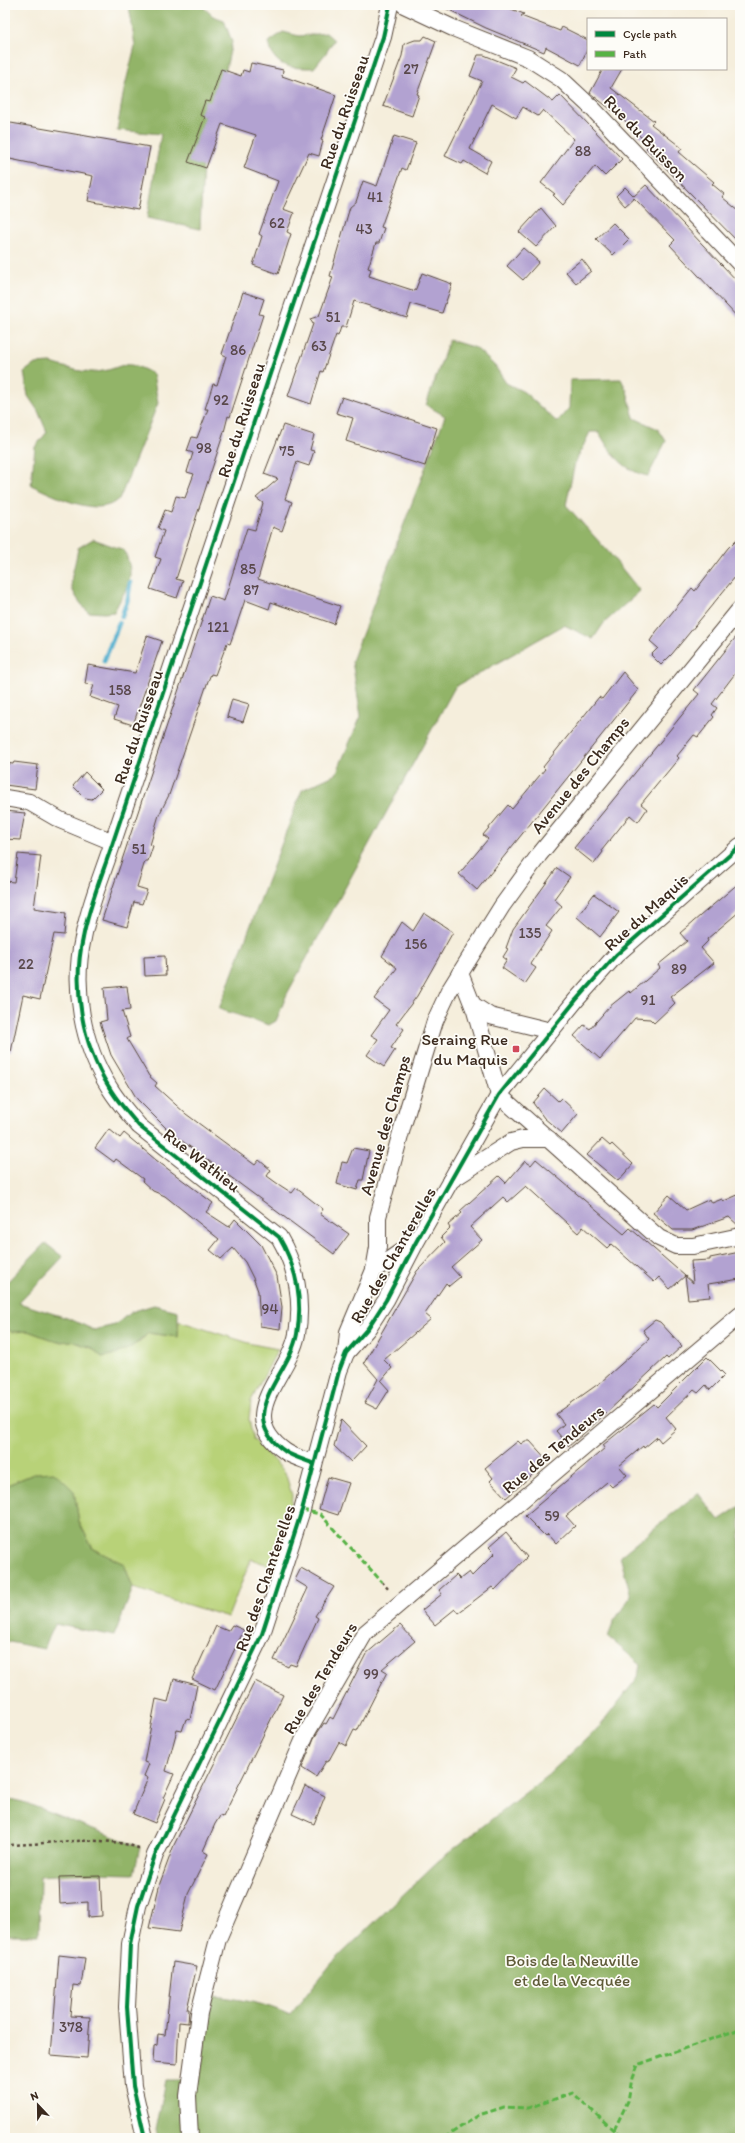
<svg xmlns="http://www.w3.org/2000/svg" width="745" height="2143" viewBox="0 0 745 2143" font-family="Itim,sans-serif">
<rect width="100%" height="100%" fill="#fdfcf7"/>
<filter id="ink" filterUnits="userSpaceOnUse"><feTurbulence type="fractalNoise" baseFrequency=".025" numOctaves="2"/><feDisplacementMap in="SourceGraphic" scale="8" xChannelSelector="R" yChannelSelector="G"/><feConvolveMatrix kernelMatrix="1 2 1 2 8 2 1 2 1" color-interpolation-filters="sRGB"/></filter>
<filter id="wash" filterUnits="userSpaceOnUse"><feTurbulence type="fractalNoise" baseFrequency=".012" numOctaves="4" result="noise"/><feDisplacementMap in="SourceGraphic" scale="16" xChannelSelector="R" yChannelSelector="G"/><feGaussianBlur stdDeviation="0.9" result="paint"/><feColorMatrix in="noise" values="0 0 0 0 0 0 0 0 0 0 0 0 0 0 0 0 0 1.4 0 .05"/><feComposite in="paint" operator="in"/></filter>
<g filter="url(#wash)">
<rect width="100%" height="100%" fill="#f5eedc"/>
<path fill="#b8d278" stroke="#7a7e4b" d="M179 1321 252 1344 278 1349 251 1401 249 1419 253 1439 285 1472 292 1495 291 1513 274 1567 251 1559 228 1617 133 1588 124 1564 93 1549 79 1522 74 1491 36 1473 5 1486V1328L12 1332 28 1331 58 1342 72 1341 92 1348 102 1357 140 1342 148 1333 178 1337Z"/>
<g fill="#92b468" stroke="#666f43">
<path d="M129 5H204V8L213 16 224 20 232 42 223 82 204 141 200 229 147 218 161 134 117 130 124 90 135 46Z"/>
<path d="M283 32 299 36 326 33 334 40 326 53 314 68C292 68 273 69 269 42Z"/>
<path d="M449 340 476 348 495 366 506 383 524 392 557 422 569 408 570 380 621 379 627 391 634 418 658 429 666 441 648 476C624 471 610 453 599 432H590L575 463 566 505 611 555 640 591 604 623 593 639 564 625 455 687 287 994 276 1021 269 1025 219 1009 302 790 336 774 361 716 352 661 445 416 426 405Z"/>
<path d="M51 363C65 367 78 372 93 372 124 371 119 355 153 374L158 403 120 498C117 500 113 504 109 505 87 513 51 494 31 485L35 447 47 432 38 411 28 396 24 372 35 364Z"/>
<path d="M93 539 124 550C137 579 127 585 114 612L104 613 88 612C62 583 73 581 78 548Z"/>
<path d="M45 1243 63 1257 19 1303 70 1319 94 1330 115 1325 131 1312 154 1305 178 1311V1337L148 1333C135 1347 121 1354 102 1357L92 1348 72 1341 58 1342 28 1331 12 1332 5 1328V1284Z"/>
<path d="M54 1472 74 1491 79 1522 93 1549 124 1564 133 1588 114 1636 55 1624 44 1649 5 1641V1486L36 1473Z"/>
<path d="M698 1493 719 1520 740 1506V2138H158L156 2130 166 2080H199L213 1996C240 1999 265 2003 290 2015L332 1963 437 1862 548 1775 601 1725 638 1677 640 1664 608 1637 614 1621 631 1596 620 1556Z"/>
<path d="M5 1798 23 1802 140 1847 134 1874 92 1873 40 1876 39 1935H5Z"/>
</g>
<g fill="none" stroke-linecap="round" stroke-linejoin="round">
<g stroke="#4fafce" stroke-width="5">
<path d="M122 616 128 598 130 583"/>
<path d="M104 661 119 623"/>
</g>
</g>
<g id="blocks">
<g fill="#b2a2d1">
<path d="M439 5H501L524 14 521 16 560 31 562 27 588 40V48L580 65 546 47 544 52 486 28Z"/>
<path d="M425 36 436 41 417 94 419 95 412 116 383 106 402 56 404 44 415 40H422Z"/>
<path d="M478 55H484L516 68 511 77 523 83 525 81 553 102 560 95 622 159 605 176 595 166 563 205 553 195 555 194 541 183 574 139 543 110 538 116 523 107 516 118 492 104 470 149 491 161 485 173 464 161 462 164 445 156 482 81 470 76Z"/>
<path d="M251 63 283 70 282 76 336 95 321 140 323 141 319 156 309 153 283 209 294 213 287 232 291 234 278 274 253 265 262 236 259 234 278 181 244 168 256 135 222 124 206 168 188 162 205 117 200 115 205 101 210 102 221 69 241 76 243 70 249 72Z"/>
<path d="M603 69H622L611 88 654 121 651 124 682 148 679 152 714 182 712 184 724 194 722 197 740 212V244L646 148 650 144 632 130 633 127 590 93Z"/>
<path d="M5 122 150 147 138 210 88 201 93 176 5 158Z"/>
<path d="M394 136 416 143 406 170 402 168 381 227 384 228 379 243H376L368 268 371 269 369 276 415 291 422 273 452 284 442 313 411 304 407 318 354 301 346 327H341L338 336 336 335 323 372 321 371 311 404 288 396 313 324 310 319 319 316 333 277 330 276 350 207 356 202 363 181 377 186Z"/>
<path d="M646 185 740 284V320L670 245 675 240 634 198 625 206 616 196 625 187 634 196Z"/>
<path d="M541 208 556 226 536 247 519 232Z"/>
<path d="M613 223 629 239 613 255 596 239Z"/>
<path d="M523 248 539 262 523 280 507 266Z"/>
<path d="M582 259 591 271 576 283 566 272Z"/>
<path d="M243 292 264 299 259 314 263 315 230 417 228 416 224 432 176 579 183 581 177 598 150 589 161 559 155 557 164 531 158 528 165 510 171 512 176 496 185 498 194 474 187 472 193 453 187 451 192 437 197 438 208 409H205L213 384 217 385 226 356 222 354Z"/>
<path d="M342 397 437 428 425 466 346 441 353 418 336 413Z"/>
<path d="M283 425 314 435 310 450 314 451 309 466 297 462 285 499 292 502 282 531 273 527 258 579 340 606 334 624 271 602 269 609 245 600 230 644 227 643 215 675 211 674 208 681 169 795 159 815 150 845 153 846 148 861H145L137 887 147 890 142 904 134 902 127 927 102 920 210 596 224 601 247 528 255 530 263 503 256 498 278 479 264 474Z"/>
<path d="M740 536V571L672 654 661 665 651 655 658 648 650 641 656 632 692 588 695 591 728 548Z"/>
<path d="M740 632V667L712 704 717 708 712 715 714 717 698 737 694 735 677 756 679 758 641 804 647 809 638 822 630 815 602 850 603 852 594 864 574 848 699 694 694 690Z"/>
<path d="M147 636 162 641 133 725 114 719 118 707 90 697 94 685 85 684 88 665 135 673Z"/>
<path d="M623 672 638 690 477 890 459 874 488 839 483 835 508 805 512 809 545 769 543 767 599 697 602 699Z"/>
<path d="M232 699 249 704 243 722 227 717Z"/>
<path d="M14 762 38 765 35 789 5 785V763L13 764Z"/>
<path d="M85 772 102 789 92 799 85 798 73 786Z"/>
<path d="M5 811 25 813 20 840 5 839Z"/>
<path d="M18 854 41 856 34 908 66 913 64 935 54 934 40 999 23 995 11 1052 5 1051V881L14 882Z"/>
<path d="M557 868 570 877 554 899 562 906 546 926 552 931 530 964 536 968 525 984 502 968 507 960 503 957 508 949 506 948 513 929Z"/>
<path d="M740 882V911L707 939 708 941 701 948 714 963 670 997 675 1003 672 1006 654 1023 650 1019 635 1018 600 1059 574 1036 584 1025 590 1029 609 1007 629 991 631 993 660 968 658 965 687 941 680 933Z"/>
<path d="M594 894 619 912 600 937 577 917Z"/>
<path d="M424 913 453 932 417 996 396 1024 404 1029 391 1048 395 1050 384 1067 367 1055 378 1039 371 1035 389 1010 374 999 397 968 382 956 402 922 413 931Z"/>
<path d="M165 956 166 975 145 976 144 957Z"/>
<path d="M127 986 130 1010 122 1011 130 1037 127 1039 149 1076 157 1083 155 1086 186 1114 255 1165 259 1160 271 1170 267 1176 278 1184 292 1193 296 1188 323 1209 320 1214 349 1234 334 1254 170 1132 137 1099 111 1055 100 1022 107 1020 104 988Z"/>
<path d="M545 1089 558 1101 561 1098 578 1114 562 1133 544 1118 533 1103Z"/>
<path d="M109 1129 120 1138 124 1133 156 1160 213 1203 206 1212 229 1227 235 1219 261 1245 277 1276 282 1307 280 1329 260 1326 258 1291 254 1280 245 1262 233 1248 221 1259 210 1250 219 1239 165 1196 153 1191 142 1181 143 1179 116 1159 114 1162 95 1148Z"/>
<path d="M602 1139 610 1146 612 1144 633 1164 618 1181 587 1155Z"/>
<path d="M353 1148 369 1151 363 1180H360L357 1190 337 1184 342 1162 347 1163Z"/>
<path d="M536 1159 624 1234 630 1228 693 1283 691 1261 710 1260V1258L740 1252V1279L708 1284 710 1297 688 1299 685 1276 670 1289 659 1277 654 1282 611 1244 607 1248 583 1227 578 1233 526 1186 508 1202 503 1197 470 1227 482 1240 451 1267 460 1277 449 1286 446 1283 425 1314 431 1319 384 1360 392 1368 381 1381 389 1390 377 1409 365 1403 378 1379 364 1363 417 1271 445 1242 441 1237 450 1228 448 1225 462 1213 460 1211 499 1176 506 1183 525 1161 531 1165Z"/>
<path d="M740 1194V1227L729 1217 692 1230H673L653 1213 669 1195 686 1210 710 1199 712 1203 722 1199 724 1201Z"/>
<path d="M655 1320 660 1322 682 1346 668 1359 666 1357 589 1429 569 1446 556 1431 564 1424 556 1414 601 1382 649 1339 643 1330Z"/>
<path d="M707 1357 725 1375 710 1390 706 1385 698 1393 694 1390 666 1417 676 1429 661 1442 657 1437 644 1448 643 1446 619 1466 627 1475 612 1487 607 1482 566 1516 575 1526 556 1544 547 1534 545 1536 525 1516 605 1448 603 1445 654 1404 657 1407Z"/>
<path d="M341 1420 366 1446 351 1462 334 1446Z"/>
<path d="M518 1441 521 1444 525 1441H530L548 1461 506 1498 490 1481 493 1478 485 1468Z"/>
<path d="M328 1477 349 1483 338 1515 319 1509Z"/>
<path d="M506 1532 527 1557 495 1590 492 1587 458 1613 455 1609 435 1625 422 1610 442 1594 439 1590 456 1575 460 1579 469 1572 472 1576 495 1553 489 1547Z"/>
<path d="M301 1568 334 1587 315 1616 318 1618 296 1666 290 1664 288 1667 274 1660 308 1588 295 1580Z"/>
<path d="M232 1625 244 1630 215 1690 192 1679 216 1626 228 1631Z"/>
<path d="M400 1625 415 1641 382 1669 387 1672 357 1731 354 1730 346 1746 339 1742 328 1762 326 1761 316 1777 302 1768 314 1738 324 1723 326 1724 330 1717 333 1719 366 1654Z"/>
<path d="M174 1679 197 1685 190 1720 186 1719 182 1731 177 1730 166 1771 174 1774 163 1798 165 1799 155 1823 133 1814 148 1778 144 1776 149 1764 144 1762 156 1699 168 1702Z"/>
<path d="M255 1681 283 1695 223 1817 220 1816 215 1824 203 1851 208 1854 188 1894 179 1932 149 1928 160 1883 174 1845Z"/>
<path d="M305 1786 325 1796 314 1824 292 1814Z"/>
<path d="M100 1876 102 1916 88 1917V1902L60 1904 59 1877Z"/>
<path d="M59 1955 85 1958 81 1986 73 1985 70 2016 90 2017 87 2058 51 2055Z"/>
<path d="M173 1962 197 1966 187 2009H189L188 2023 179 2022 177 2064 153 2062 154 2046 157 2045 158 2034 165 2035Z"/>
</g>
</g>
</g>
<g filter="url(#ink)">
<use href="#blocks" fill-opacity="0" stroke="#57473a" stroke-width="1"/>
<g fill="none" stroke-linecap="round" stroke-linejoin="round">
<defs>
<g id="street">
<path d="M404 5 453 28 528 58 561 79 592 108 740 264"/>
<path d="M5 798 29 802 60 820 113 842"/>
<path d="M460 973 475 1011 499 1095"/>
<path d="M473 1005 490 1016 551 1031"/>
<path d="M499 1095 659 1238 676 1246H693L740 1236"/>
<path d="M450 1181 511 1142 523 1139H549"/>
<path d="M374 1270 378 1247V1217L403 1125 435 1021 449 991 502 906 539 855 740 609"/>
<path d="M346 1353 348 1332 374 1270 415 1242"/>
<path d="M314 1464C305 1460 294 1457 286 1452 232 1415 289 1377 297 1334 303 1300 296 1266 279 1237L139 1126C129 1114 117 1101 109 1087 82 1044 72 987 83 938 89 905 103 873 113 842L383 37 390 5"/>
<path d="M145 2138 133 2086 127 2007 130 1944 138 1906 155 1855 262 1634 302 1510 339 1371 346 1353 368 1328 386 1300 416 1242 499 1095 576 1000 616 955 740 846"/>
<path d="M190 2138 188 2096 199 2013 218 1939 306 1734 365 1633 740 1315"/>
</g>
</defs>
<use href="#street" stroke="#57473a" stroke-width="18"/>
<g stroke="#57473a" stroke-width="2.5" stroke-dasharray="3 3" stroke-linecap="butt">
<path d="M382 1582 390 1591"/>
<path d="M5 1845C49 1845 100 1833 141 1849"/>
</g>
<use href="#street" stroke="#fff" stroke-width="16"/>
<g stroke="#57b245" stroke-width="3" stroke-dasharray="6 3" stroke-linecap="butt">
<path d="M302 1510 320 1514 382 1582"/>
<path d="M614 2130 628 2101 632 2078 637 2065 740 2029"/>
<path d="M444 2138 479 2115 504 2107 528 2108 573 2093 622 2138"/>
</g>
<defs>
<g id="cycleway">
<path d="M314 1464C305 1460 294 1457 286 1452 232 1415 289 1377 297 1334 303 1300 296 1266 279 1237L139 1126C129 1114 117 1101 109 1087 82 1044 72 987 83 938 89 905 103 873 113 842L383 37 390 5"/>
<path d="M145 2138 133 2086 127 2007 130 1944 138 1906 155 1855 262 1634 302 1510 339 1371 346 1353 368 1328 386 1300 416 1242 499 1095 576 1000 616 955 740 846"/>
</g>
</defs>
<use href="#cycleway" stroke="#fdfcf7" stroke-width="6"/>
<use href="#cycleway" stroke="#00873e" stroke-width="4"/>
</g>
</g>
<rect fill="#d1495b" stroke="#fdfcf7" stroke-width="1.5" x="512" y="1045" width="8" height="8" rx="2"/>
<g text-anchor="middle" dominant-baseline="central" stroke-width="3.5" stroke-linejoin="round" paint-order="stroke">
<g font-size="15" fill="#59484b">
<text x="411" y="69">27</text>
<text x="583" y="151">88</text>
<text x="375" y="197">41</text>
<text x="277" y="223">62</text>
<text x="364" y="229">43</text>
<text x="333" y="317">51</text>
<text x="319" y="346">63</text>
<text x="238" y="350">86</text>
<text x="221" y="400">92</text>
<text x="204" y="448">98</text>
<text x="287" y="451">75</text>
<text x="248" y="569">85</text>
<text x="251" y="590">87</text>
<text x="218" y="627">121</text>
<text x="120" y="690">158</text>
<text x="139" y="849">51</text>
<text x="530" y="933">135</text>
<text x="416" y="944">156</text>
<text x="26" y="964">22</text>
<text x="679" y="969">89</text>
<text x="648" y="1000">91</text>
<text x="270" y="1309">94</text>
<text x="552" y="1516">59</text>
<text x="371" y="1674">99</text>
<text x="71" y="2027">378</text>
</g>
<g font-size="17" fill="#3b2a1e" stroke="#fdfcf7">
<text transform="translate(344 112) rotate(-71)">Rue du Ruisseau</text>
<text transform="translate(646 138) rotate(46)">Rue du Buisson</text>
<text transform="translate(241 420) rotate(-72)">Rue du Ruisseau</text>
<text transform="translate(138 727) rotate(-71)">Rue du Ruisseau</text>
<text transform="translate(580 775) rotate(-51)">Avenue des Champs</text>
<text transform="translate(646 912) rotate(-42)">Rue du Maquis</text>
<text transform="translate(385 1125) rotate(-74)">Avenue des Champs</text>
<text transform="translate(202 1160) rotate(38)">Rue Wathieu</text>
<text transform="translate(393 1255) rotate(-60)">Rue des Chanterelles</text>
<text transform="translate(553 1449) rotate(-40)">Rue des Tendeurs</text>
<text transform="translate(265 1578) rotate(-71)">Rue des Chanterelles</text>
<text transform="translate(320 1678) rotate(-59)">Rue des Tendeurs</text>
</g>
<g font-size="17" fill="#3b2a1e" stroke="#fdfcf7" text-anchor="end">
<text x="508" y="1039">Seraing Rue<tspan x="508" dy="20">du Maquis</tspan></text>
</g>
<g font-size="17" fill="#605c39" stroke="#fdfcf7">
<text x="572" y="1960">Bois de la Neuville<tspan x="572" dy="20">et de la Vecquée</tspan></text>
</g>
</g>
<rect width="745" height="2143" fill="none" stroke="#fdfcf7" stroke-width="20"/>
<rect x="587" y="18" width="140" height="52" fill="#fdfcf7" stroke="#afa8a0"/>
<rect x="595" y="31" width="20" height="6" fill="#00873e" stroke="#afa8a0"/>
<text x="623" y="38" font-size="12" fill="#3b2a1e">Cycle path</text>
<rect x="595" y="51" width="20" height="6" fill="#57b245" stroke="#afa8a0"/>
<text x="623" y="58" font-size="12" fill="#3b2a1e">Path</text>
<g transform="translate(38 2105) rotate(338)" stroke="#fdfcf7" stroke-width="3" paint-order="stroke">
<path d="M0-3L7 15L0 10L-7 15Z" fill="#3b2a1e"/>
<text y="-6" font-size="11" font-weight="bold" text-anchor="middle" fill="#3b2a1e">N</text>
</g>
</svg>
